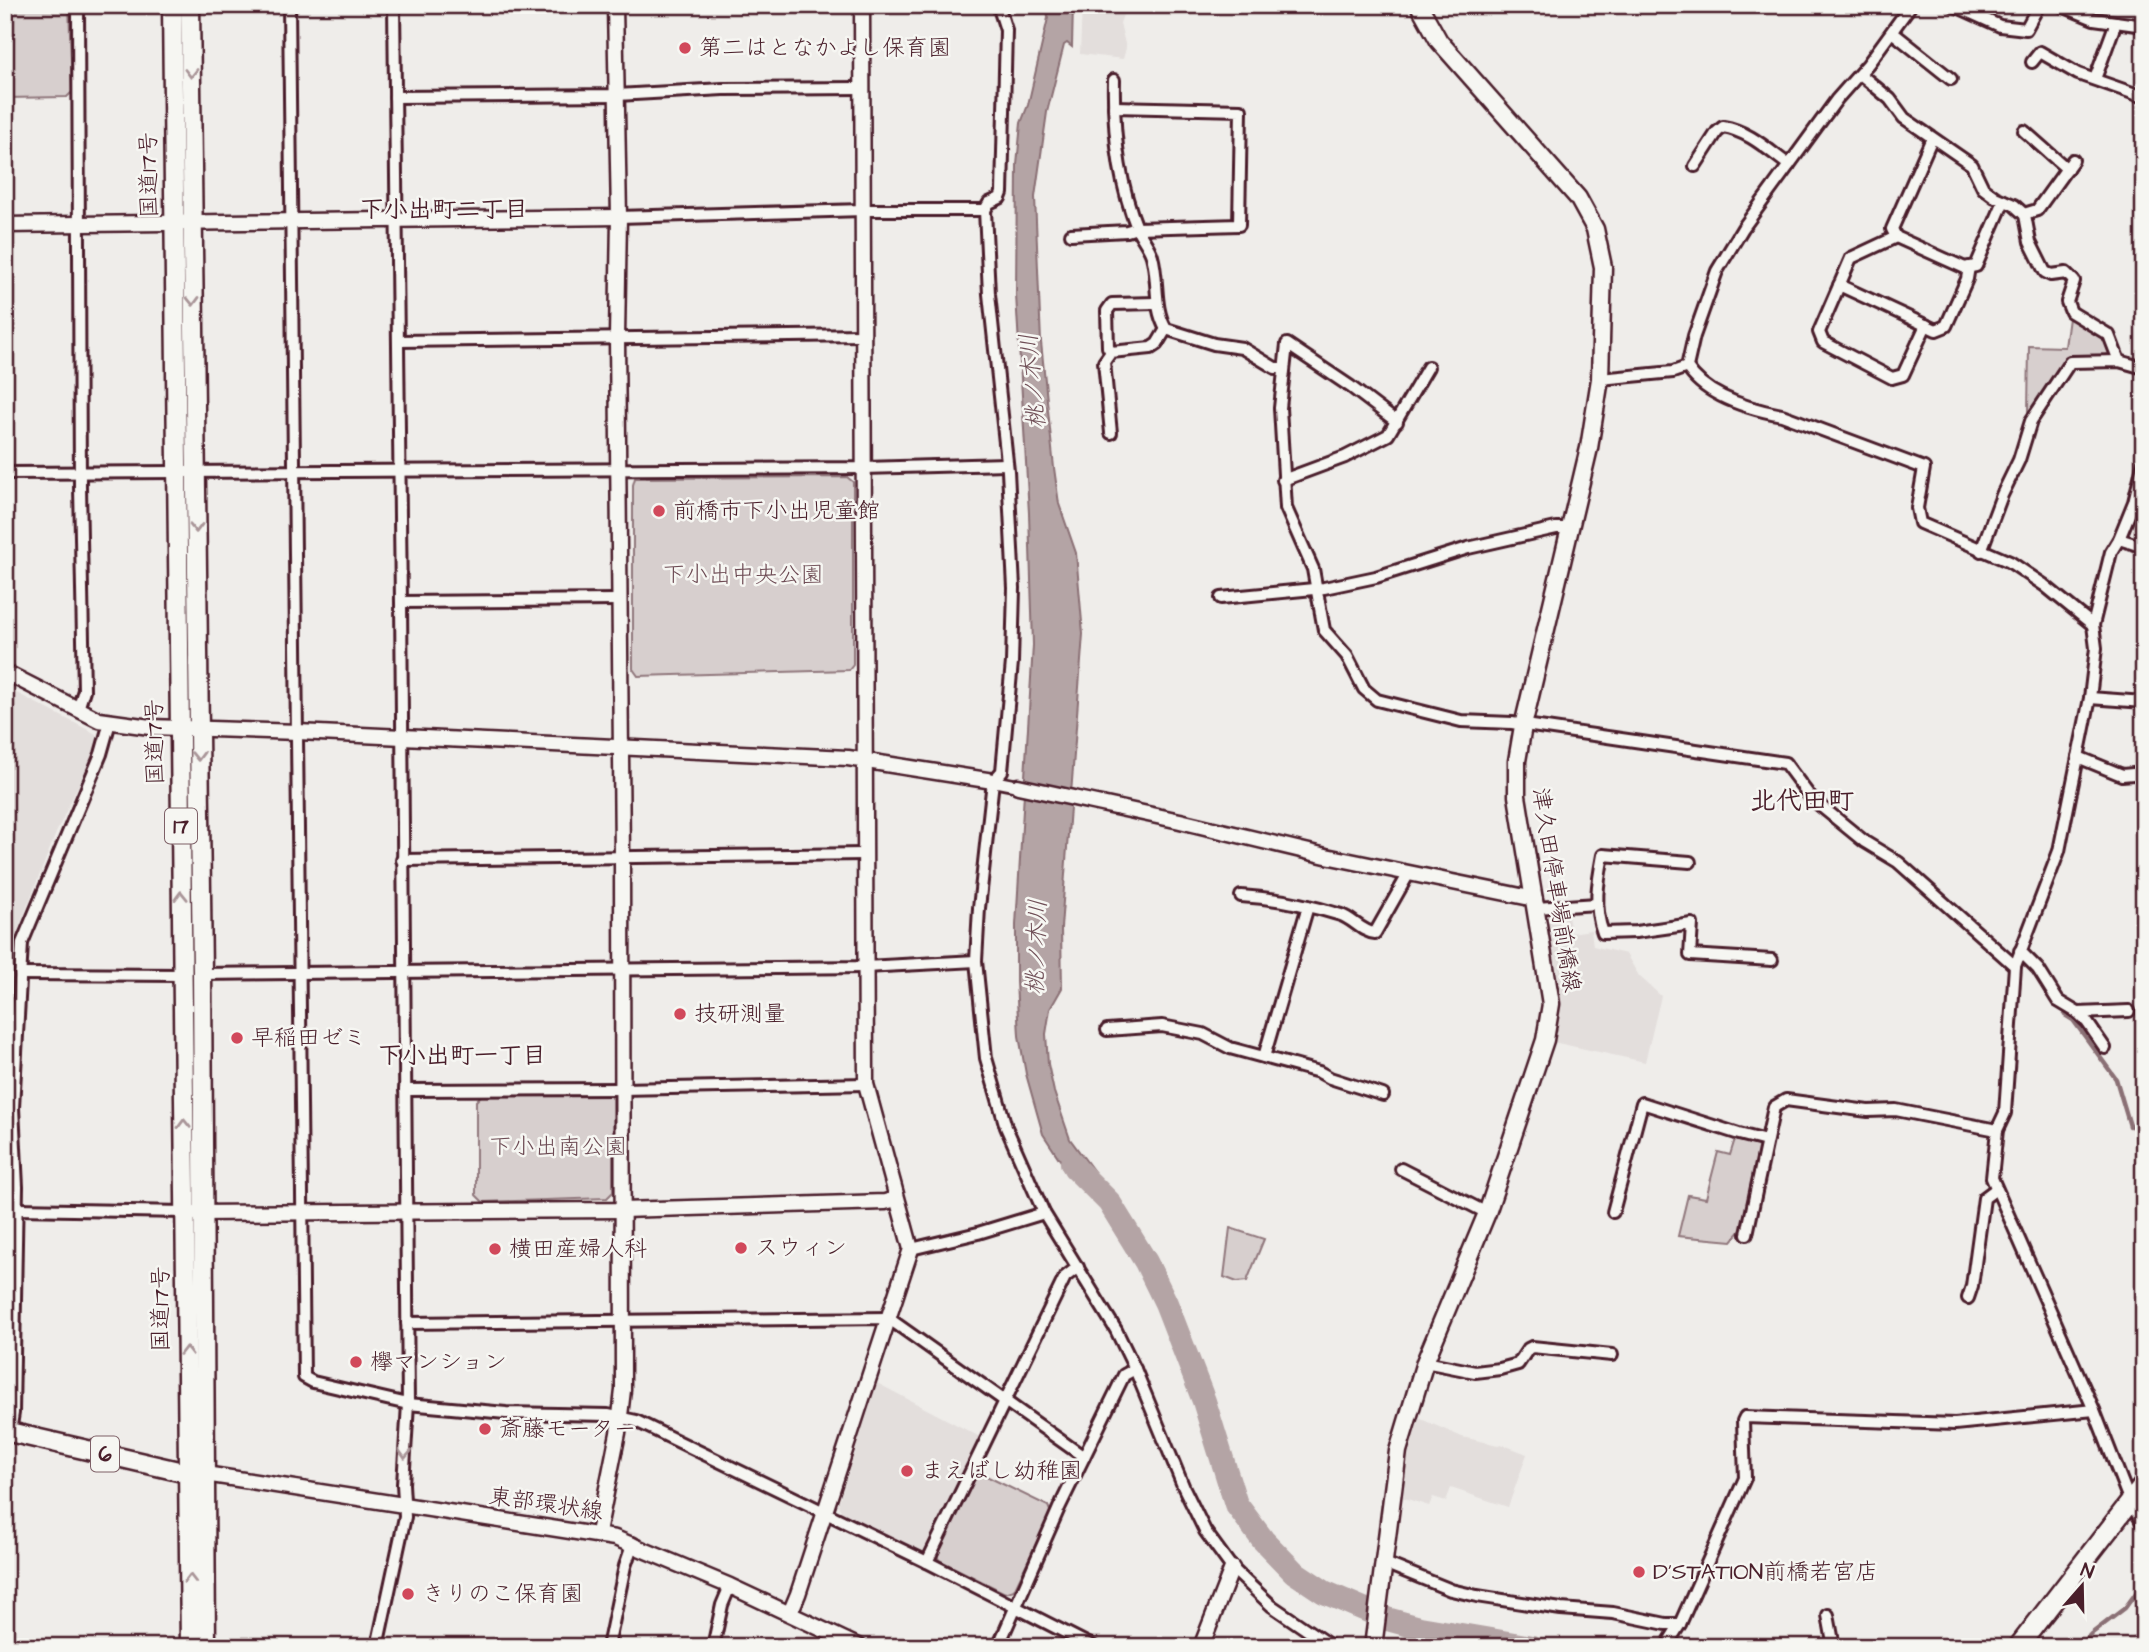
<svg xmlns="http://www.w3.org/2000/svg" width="2149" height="1652" viewBox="0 0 2149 1652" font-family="'Architects Daughter','Klee One',sans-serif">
<rect width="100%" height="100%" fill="#efedea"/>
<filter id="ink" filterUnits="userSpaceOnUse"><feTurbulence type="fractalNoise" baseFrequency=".0143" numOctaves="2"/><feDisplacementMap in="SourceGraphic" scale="14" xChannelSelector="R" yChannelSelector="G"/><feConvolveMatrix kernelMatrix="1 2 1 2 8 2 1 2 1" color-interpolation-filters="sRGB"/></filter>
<g filter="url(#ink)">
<g fill="#e3dedc">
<path d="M1082 5H1137L1138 11 1123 15 1120 23 1126 48 1123 59 1080 54Z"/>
<path d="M5 687 96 734 99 741 56 833 14 940 5 1116 8 1176 5 1175Z"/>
<path d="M1568 915 1571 933 1591 930 1593 946 1626 954 1639 976 1661 996 1645 1062 1553 1042 1558 1011V993L1547 924 1555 916Z"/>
<path d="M877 1383 982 1438 927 1550 920 1552 842 1513 838 1505Z"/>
<path d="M1414 1416 1462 1437 1498 1445 1501 1444 1527 1454 1508 1507 1451 1488 1446 1501 1433 1497 1429 1506 1398 1496 1403 1451Z"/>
</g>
<g fill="#d7cfce" stroke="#90777c" stroke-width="2">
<path d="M5 5H69L72 92 67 97 5 98Z"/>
<path d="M2069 318C2095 331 2102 332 2114 359L2067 360 2033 411 2028 412 2029 346 2065 347Z"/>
<path d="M847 477 853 482V665L849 670 638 676 633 669V485L635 478Z"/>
<path d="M608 1094 613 1099V1192L607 1198 483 1202 476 1195V1101L482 1095Z"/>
<path d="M1735 1139 1762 1146 1742 1229 1732 1241 1678 1236 1688 1195 1706 1198 1718 1152 1730 1155Z"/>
<path d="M1230 1228 1264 1239 1247 1281 1237 1282 1224 1277Z"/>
<path d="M980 1473 1048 1506 1051 1513 1014 1590 1005 1593 939 1560 936 1552 973 1476Z"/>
</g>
<path fill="#b4a4a5" stroke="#8a6f74" stroke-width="2" d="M1047 5H1073L1072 47 1067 43 1064 45 1047 112 1035 197 1041 342 1054 468 1059 504 1076 553 1083 634 1061 928 1062 988 1050 1009 1046 1034 1048 1064 1054 1092 1070 1139 1115 1200 1068 1172 1043 1134 1026 1074 1019 1036 1016 982V925L1033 645 1029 513 1016 295 1017 165 1021 123 1028 105 1048 18Z"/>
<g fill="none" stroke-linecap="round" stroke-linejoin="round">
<g stroke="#8a6f74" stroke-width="4.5">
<path d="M2065 1015 2073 1020 2116 1079 2130 1126H2144"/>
<path d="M2079 1647 2091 1634 2125 1608 2144 1582"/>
</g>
<path stroke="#b4a4a5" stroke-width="24" d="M1072 1163 1075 1168 1109 1202 1146 1262 1166 1303 1204 1401 1236 1504 1263 1540 1294 1572 1324 1592 1387 1619 1420 1628 1532 1647"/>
<defs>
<g id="minor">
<path d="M78 5 80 487 84 690 78 709"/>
<path d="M289 5 304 1377 313 1382 408 1404 506 1413 608 1415 636 1421 927 1562 1094 1647"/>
<path d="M998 5 1006 30 1002 193 1000 198 989 203 985 210 989 294 1008 471 1014 588 1012 662 1002 771 993 781 979 908 976 961 986 1058 1006 1127 1044 1213 1116 1330 1135 1369 1184 1488 1205 1531 1232 1568 1272 1606 1332 1647"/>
<path d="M1911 5 1868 64 1837 99 1743 228 1717 271 1694 336 1687 367C1705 396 1750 409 1782 415L1924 468 1917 508 1920 523 2010 562 2044 585 2093 625"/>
<path d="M1953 5 2000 26 2026 29 2039 5"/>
<path d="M2060 5 2094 19 2144 26"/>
<path d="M1892 32 1951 79"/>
<path d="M2032 62 2040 52 2078 74 2144 97"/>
<path d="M1860 74 1890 99 1904 118 1972 165 1983 188 1995 197 2014 205 2025 215 2030 242 2045 272 2051 275 2066 273 2074 281 2067 302 2071 312 2109 335 2119 361"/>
<path d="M2095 79 2116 22"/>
<path d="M1114 80C1113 130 1118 181 1137 228 1141 237 1149 246 1152 256 1159 281 1153 307 1166 329L1214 344 1242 348 1275 368H1283"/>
<path d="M395 97 617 95 723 89 861 88"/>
<path d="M2024 131 2067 169"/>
<path d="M1932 138 1892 229 1896 237 1965 268 1976 266 2004 201"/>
<path d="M1695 166 1717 132 1723 127C1749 131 1768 150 1789 165"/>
<path d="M2024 214 2037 210 2073 160"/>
<path d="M619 217 863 210H985"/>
<path d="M1071 234 1127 231 1137 228 1239 225 1241 110 1114 107"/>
<path d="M1896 237 1851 258 1819 332 1823 342 1892 378 1903 375 1926 325"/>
<path d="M1839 285 1936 330 1946 326 1967 279 1969 267"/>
<path d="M398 341 863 335"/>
<path d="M1111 352 1108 347 1107 311 1112 304 1157 303"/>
<path d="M1600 379 1673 372 1687 367"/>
<path d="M1397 422 1351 387 1287 344 1280 408 1286 508 1313 569 1324 630 1347 656 1364 689 1377 700 1461 721 1512 723 1785 763 1811 798 1865 842 1898 862 2015 966"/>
<path d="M1111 433 1104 362 1111 352 1151 348 1157 344 1166 329"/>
<path d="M2144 461 2134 502 2119 539 2111 552 2093 625 2096 648 2090 698 2059 851 2015 966 2005 1113 1997 1130 1992 1178 2094 1410 2130 1502 2144 1525"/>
<path d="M5 473 864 468 1006 464"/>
<path d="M1283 480 1345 457 1388 435 1428 367"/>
<path d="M2119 539 2144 547"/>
<path d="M1981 551 2002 495 2019 460 2031 421 2070 362 2119 361 2144 368"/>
<path d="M1221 598 1324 588 1376 577 1468 548 1556 528H1571"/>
<path d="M401 602 617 600"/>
<path d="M2090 698 2144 702"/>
<path d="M2078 757 2122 775 2144 773"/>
<path d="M993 781 1018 786"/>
<path d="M402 860 864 854"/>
<path d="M1690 862 1603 855C1598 881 1593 907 1603 933L1636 932 1692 924 1690 955 1772 960"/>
<path d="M1241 896C1274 898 1309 905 1341 915 1353 919 1362 932 1375 933L1409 873"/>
<path d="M1536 908 1597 904"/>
<path d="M2020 951 2038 969 2058 1001 2078 1013 2129 1011"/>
<path d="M20 974 182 975"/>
<path d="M202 974 865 967 976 961"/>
<path d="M2078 1013 2087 1022 2105 1048"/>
<path d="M1107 1030 1162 1026 1203 1034 1230 1048 1319 1072 1330 1078 1383 1095"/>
<path d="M1264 1057 1308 906"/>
<path d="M405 1090 621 1089 866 1084"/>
<path d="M1401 1169 1487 1213"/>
<path d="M17 1209 185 1212"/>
<path d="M1613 1212 1642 1103 1739 1134 1766 1141"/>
<path d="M1747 1234 1774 1107 1786 1100 1868 1111 1896 1110 1997 1130"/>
<path d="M911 1249 978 1233 1044 1213"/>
<path d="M1968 1298 1972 1286 1984 1198 1996 1189"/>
<path d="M407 1323 888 1318 1084 1457"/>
<path d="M1425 1362 1475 1372 1500 1369 1518 1364 1528 1349 1532 1347 1612 1355"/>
<path d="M10 1432 13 1413 17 1187 13 1108 22 943 101 754 110 722"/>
<path d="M927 1562 1065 1277 1078 1267"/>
<path d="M1382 1562 1451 1590 1477 1596 1561 1609 1613 1613 1666 1624H1680"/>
<path d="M1828 1615 1834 1647"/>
<path d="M1670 1640 1680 1624 1745 1478 1743 1421 1745 1417 1955 1424 2094 1410"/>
<path d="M377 1647 405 1517 403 1484 408 1404 401 602 394 5"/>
<path d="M608 1647 625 1566 633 1543"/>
<path d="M713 1647 722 1605 730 1586"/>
<path d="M998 1647 1059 1508 1124 1375 1135 1369"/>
</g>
<g id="tertiary">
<path d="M5 225 619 217"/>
<path d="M5 672 99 720 150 727 298 732 848 758 993 781"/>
<path d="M1018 786 1180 821 1326 856 1535 899"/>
<path d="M195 1213 622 1210 885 1202 896 1199"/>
<path d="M205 1474 615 1538 730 1586 860 1647"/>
<path d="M598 1533 618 1433 623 1390 622 858 617 338 619 217 615 5"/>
<path d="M790 1613 798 1594 911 1249 866 1084 862 5"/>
<path d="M1201 1647 1232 1568"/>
</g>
<path id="secondary" d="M1373 1647 1398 1451 1425 1362 1487 1213 1545 1040 1551 1004 1517 796V761L1523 726 1589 448 1600 379 1603 267 1595 229 1578 198 1439 41 1419 5"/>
<g id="primary">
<path d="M5 1431 187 1473 201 1474"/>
<path d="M2018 1647 2144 1484"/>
</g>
<g id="trunk">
<path d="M172 5 190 1647"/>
<path d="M190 5 202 974 206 1647"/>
</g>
</defs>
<use href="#minor" stroke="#4a1f2b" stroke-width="16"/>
<use href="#tertiary" stroke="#4a1f2b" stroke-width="19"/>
<use href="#secondary" stroke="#4a1f2b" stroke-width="21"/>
<use href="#primary" stroke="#4a1f2b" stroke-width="23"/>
<use href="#trunk" stroke="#4a1f2b" stroke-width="23"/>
<use href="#minor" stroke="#f6f6f2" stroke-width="10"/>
<use href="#tertiary" stroke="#f6f6f2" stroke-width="14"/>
<use href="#secondary" stroke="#f6f6f2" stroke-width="16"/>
<use href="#primary" stroke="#f6f6f2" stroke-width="18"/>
<use href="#trunk" stroke="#f6f6f2" stroke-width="18"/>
</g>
<defs><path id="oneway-chevron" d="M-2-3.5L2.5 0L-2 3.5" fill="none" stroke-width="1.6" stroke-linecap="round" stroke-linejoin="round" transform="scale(1.75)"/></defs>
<g stroke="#a99598">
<use href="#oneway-chevron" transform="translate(191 73) rotate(90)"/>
<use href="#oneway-chevron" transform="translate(193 301) rotate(89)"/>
<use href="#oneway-chevron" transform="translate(196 528) rotate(89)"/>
<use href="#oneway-chevron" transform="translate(198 756) rotate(89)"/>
<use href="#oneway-chevron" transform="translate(181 896) rotate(-91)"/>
<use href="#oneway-chevron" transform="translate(184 1124) rotate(-91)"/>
<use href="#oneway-chevron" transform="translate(186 1351) rotate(-90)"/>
<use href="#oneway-chevron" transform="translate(405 1454) rotate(93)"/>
<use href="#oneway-chevron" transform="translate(190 1579) rotate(-90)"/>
</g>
</g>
<g fill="#d1495b" stroke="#f6f6f2" stroke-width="2.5">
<circle cx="685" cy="48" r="7"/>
<circle cx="659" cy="511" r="7"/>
<circle cx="680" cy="1014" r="7"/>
<circle cx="237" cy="1038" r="7"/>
<circle cx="741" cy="1248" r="7"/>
<circle cx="495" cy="1249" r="7"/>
<circle cx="356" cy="1362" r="7"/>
<circle cx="485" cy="1429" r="7"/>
<circle cx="907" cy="1471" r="7"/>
<circle cx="1639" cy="1572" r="7"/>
<circle cx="408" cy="1594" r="7"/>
</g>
<g text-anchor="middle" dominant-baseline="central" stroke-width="5" stroke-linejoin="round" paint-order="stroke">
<g fill="#f6f6f2" stroke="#7e6067" stroke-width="2">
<rect x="165" y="808.5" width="32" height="35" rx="5"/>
<rect x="91" y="1436.5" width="28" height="35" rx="5"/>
</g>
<g font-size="21" font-weight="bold" fill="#4a1f2b">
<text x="181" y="826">17</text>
<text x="105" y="1454">6</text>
</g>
<g font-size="23" fill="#4a1f2b" stroke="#f6f6f2" text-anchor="start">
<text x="699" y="48">第二はとなかよし保育園</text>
<text x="673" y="511">前橋市下小出児童館</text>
<text x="694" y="1014">技研測量</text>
<text x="251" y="1038">早稲田ゼミ</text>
<text x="755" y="1248">スウィン</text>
<text x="509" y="1249">横田産婦人科</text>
<text x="370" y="1362">欅マンション</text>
<text x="499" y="1429">斎藤モーター</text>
<text x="921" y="1471">まえばし幼稚園</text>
<text x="1653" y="1572">D'STATION前橋若宮店</text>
<text x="422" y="1594">きりのこ保育園</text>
</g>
<g font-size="23" fill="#4a1f2b" stroke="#f6f6f2">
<text transform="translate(149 175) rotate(-91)">国道17号</text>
<text transform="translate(155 742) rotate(-91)">国道17号</text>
<text transform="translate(1556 890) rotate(81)">津久田停車場前橋線</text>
<text transform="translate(161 1309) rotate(-90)">国道17号</text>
<text transform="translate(546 1504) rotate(8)">東部環状線</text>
</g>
<g font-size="23" fill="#6d4b54" stroke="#f6f6f2">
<text x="743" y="575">下小出中央公園</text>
<text x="558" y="1147">下小出南公園</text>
</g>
<g font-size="24" font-weight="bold" fill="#4a1f2b" stroke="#f6f6f2">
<text x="444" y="210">下小出町二丁目</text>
<text x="462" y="1056">下小出町一丁目</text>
</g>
<g font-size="24" font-style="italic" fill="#6f4e56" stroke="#f6f6f2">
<text transform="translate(1033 381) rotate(-95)">桃ノ木川</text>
<text transform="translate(1037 947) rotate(-88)">桃ノ木川</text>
</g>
<g font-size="26" font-weight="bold" fill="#4a1f2b" stroke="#f6f6f2">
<text x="1802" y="801">北代田町</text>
</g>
</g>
<rect width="2149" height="1652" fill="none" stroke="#f6f6f2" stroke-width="28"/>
<rect x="14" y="14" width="2121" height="1624" fill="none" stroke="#4a1f2b" stroke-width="2.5" filter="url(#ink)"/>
<g transform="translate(2082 1586) rotate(20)" stroke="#f6f6f2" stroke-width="5" paint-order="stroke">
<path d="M0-5L12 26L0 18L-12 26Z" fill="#4a1f2b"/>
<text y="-10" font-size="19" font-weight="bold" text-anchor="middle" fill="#4a1f2b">N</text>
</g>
</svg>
